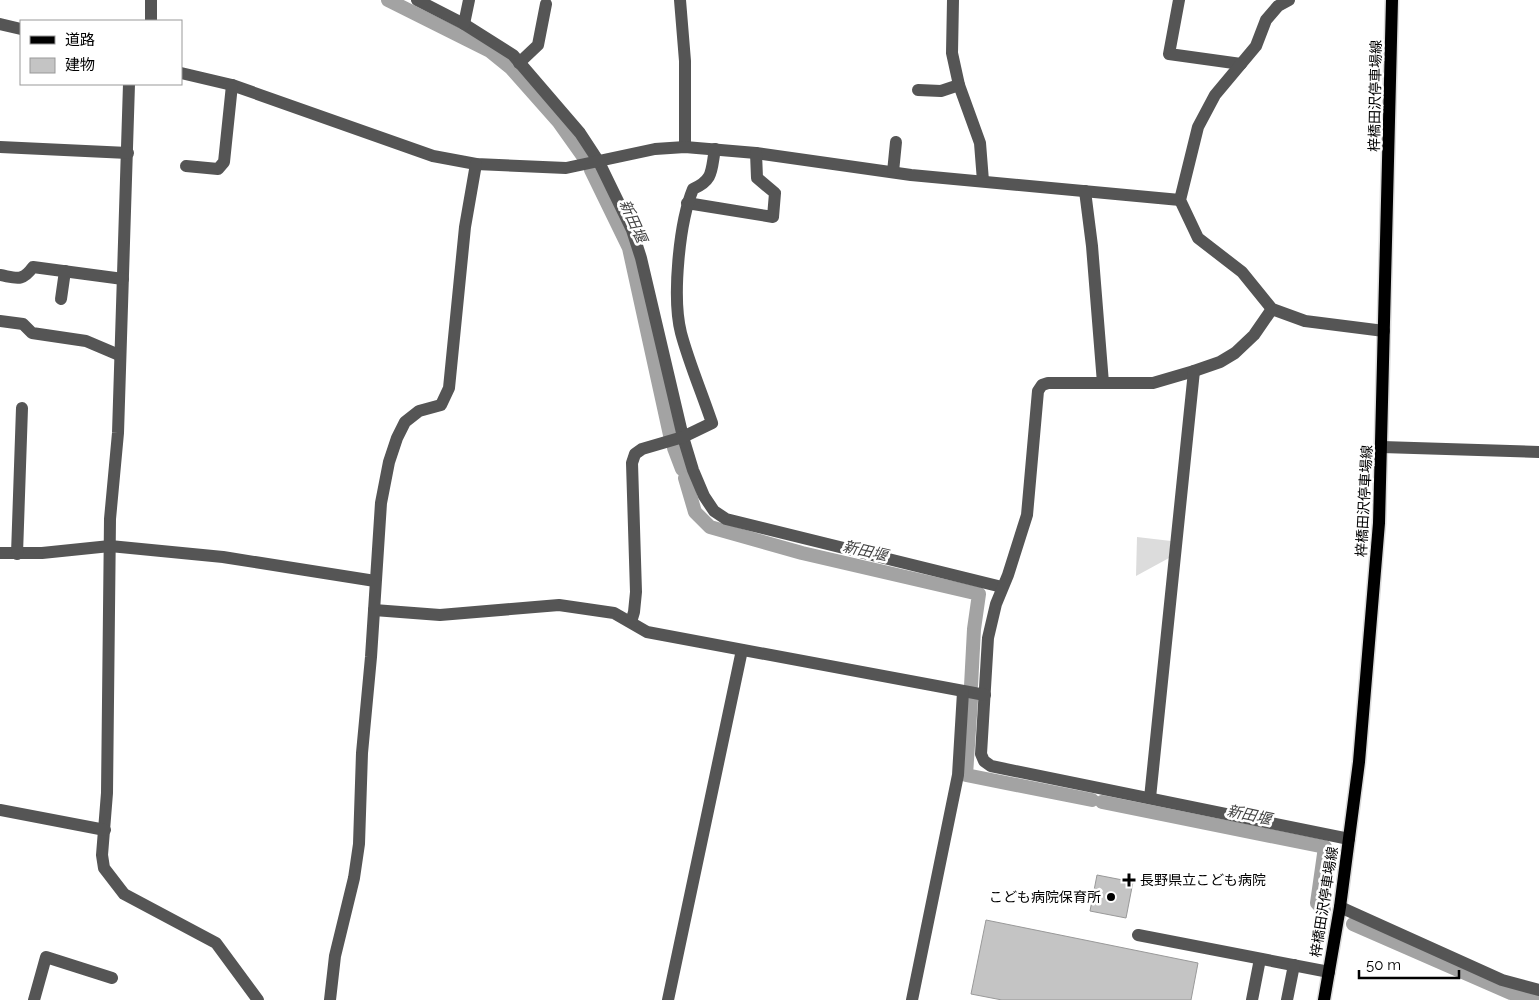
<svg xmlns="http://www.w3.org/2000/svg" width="1539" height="1000" viewBox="0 0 1539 1000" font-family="Raleway,'Noto Sans JP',sans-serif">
<rect width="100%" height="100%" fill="#fff"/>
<path fill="#dcdcdc" d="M1137 537 1171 541 1169 558 1136 576Z"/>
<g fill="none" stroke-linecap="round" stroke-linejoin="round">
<g stroke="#a3a3a3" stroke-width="14">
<path d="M388 0 490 51 511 68 558 121 585 159"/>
<path d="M591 170 629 248 670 435"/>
<path d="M674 448 682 469"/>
<path d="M685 478 695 512 710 527 802 553 979 594 974 629 971 686"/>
<path d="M971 700 966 775 1092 800"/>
<path d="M1102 802 1325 847 1317 903 1324 910"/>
<path d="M1353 924 1511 993 1539 1000"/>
</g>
</g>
<g fill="#c4c4c4" stroke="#999">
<path d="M1097 875 1133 882 1126 918 1090 911Z"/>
<path d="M986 920 1198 963 1191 1000H1002L971 994Z"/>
</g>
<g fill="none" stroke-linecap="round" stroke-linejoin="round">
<defs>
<path id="major" d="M1324 1000 1340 907 1359 762 1379 523 1392 0"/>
</defs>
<use href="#major" stroke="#dbdbdb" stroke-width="15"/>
<g stroke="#555" stroke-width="12">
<path d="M151 0V21"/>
<path d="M417 0 464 24 513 55 580 133 599 162 632 230 641 258 683 437 693 470 704 496 714 511 726 519 1002 587"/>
<path d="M680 0 685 61V147"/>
<path d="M953 0 952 53 959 85 980 143 983 181"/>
<path d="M1179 0 1169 54 1241 64"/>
<path d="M1289 0 1278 6 1266 20 1256 46 1215 95 1198 127 1180 200 1198 238 1242 272 1272 309 1305 321 1384 331"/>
<path d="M0 24 21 29"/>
<path d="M464 24 469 0"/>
<path d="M519 63 538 45 546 4"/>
<path d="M181 73 232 85 433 156 476 164 566 168 655 149 685 147 756 153 911 175 1180 200"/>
<path d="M129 84 118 433 110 519 107 793 102 855 104 868 124 894 216 943 258 1000"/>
<path d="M918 90 941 91 959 85"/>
<path d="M0 147 128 153"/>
<path d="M186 166 218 169 224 162 232 85"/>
<path d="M893 172 896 142"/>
<path d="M1085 191 1092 246 1103 383"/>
<path d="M687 203 773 217 775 193 757 178 756 153"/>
<path d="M0 275C17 278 22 282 33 267L123 279"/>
<path d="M61 299 65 271"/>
<path d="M1272 309 1254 335 1235 353 1220 362 1194 371 1153 383H1048L1042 385 1038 391 1027 515 1008 575 996 604 988 638 981 754 984 761 991 766 1349 839"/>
<path d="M0 321 23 324 32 333 86 341 119 355"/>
<path d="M1382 447 1539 452"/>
<path d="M0 553H42L110 546 223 557 375 581"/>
<path d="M17 554 22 408"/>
<path d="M374 610 440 615 559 605 614 613 647 632 985 695"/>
<path d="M631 622 634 612 636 592 632 463 635 454 642 449 683 437 712 423C702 393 689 363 681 333 672 298 679 223 693 189 714 180 711 170 715 149"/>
<path d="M1150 798 1194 371"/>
<path d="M0 810 105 830"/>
<path d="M1340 907 1502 980 1539 990"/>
<path d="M1138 935 1329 972"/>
<path d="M34 1000 46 957 112 978"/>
<path d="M330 1000 335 956 354 878 359 844 362 753 371 657 381 503 389 462 397 438 405 422 419 411 441 405 449 388 465 227 476 164"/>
<path d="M668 1000 742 650"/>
<path d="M912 1000 958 775 963 692"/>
<path d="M1252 1000 1260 959"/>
<path d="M1287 1000 1294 965"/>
</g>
<use href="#major" stroke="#000" stroke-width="12"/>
</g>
<g fill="#000" stroke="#fff" stroke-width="2">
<path d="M1126.5 872.5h5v5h5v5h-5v5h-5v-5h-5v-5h5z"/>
<circle cx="1111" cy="897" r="5"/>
</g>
<g text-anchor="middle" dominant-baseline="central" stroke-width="5" stroke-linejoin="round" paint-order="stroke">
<g font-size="14" fill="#000" stroke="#fff">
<text transform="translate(1375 96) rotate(-89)">梓橋田沢停車場線</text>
<text transform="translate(1364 501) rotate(-87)">梓橋田沢停車場線</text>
<text transform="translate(1324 902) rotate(-81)">梓橋田沢停車場線</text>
</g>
<g font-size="14" fill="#000" stroke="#fff" text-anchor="start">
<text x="1140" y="880">長野県立こども病院</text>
<text x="1101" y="897" text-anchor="end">こども病院保育所</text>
</g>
<g font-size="15" font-style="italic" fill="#444" stroke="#fff">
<text transform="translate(633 221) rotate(66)">新田堰</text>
<text transform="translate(865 551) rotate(13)">新田堰</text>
<text transform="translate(1249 815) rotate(12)">新田堰</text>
</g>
</g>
<rect x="20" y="20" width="162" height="65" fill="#ffffff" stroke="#999999"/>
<rect x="30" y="36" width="25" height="8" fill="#000000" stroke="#999999"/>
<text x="65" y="45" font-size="15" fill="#000000">道路</text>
<rect x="30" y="58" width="25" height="15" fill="#c4c4c4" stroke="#999999"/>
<text x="65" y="70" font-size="15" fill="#000000">建物</text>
<path d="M1359 970v8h100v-8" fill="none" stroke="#000000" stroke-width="2.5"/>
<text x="1366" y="970" font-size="15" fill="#000000" stroke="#ffffff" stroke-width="4" paint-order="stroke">50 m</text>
</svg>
